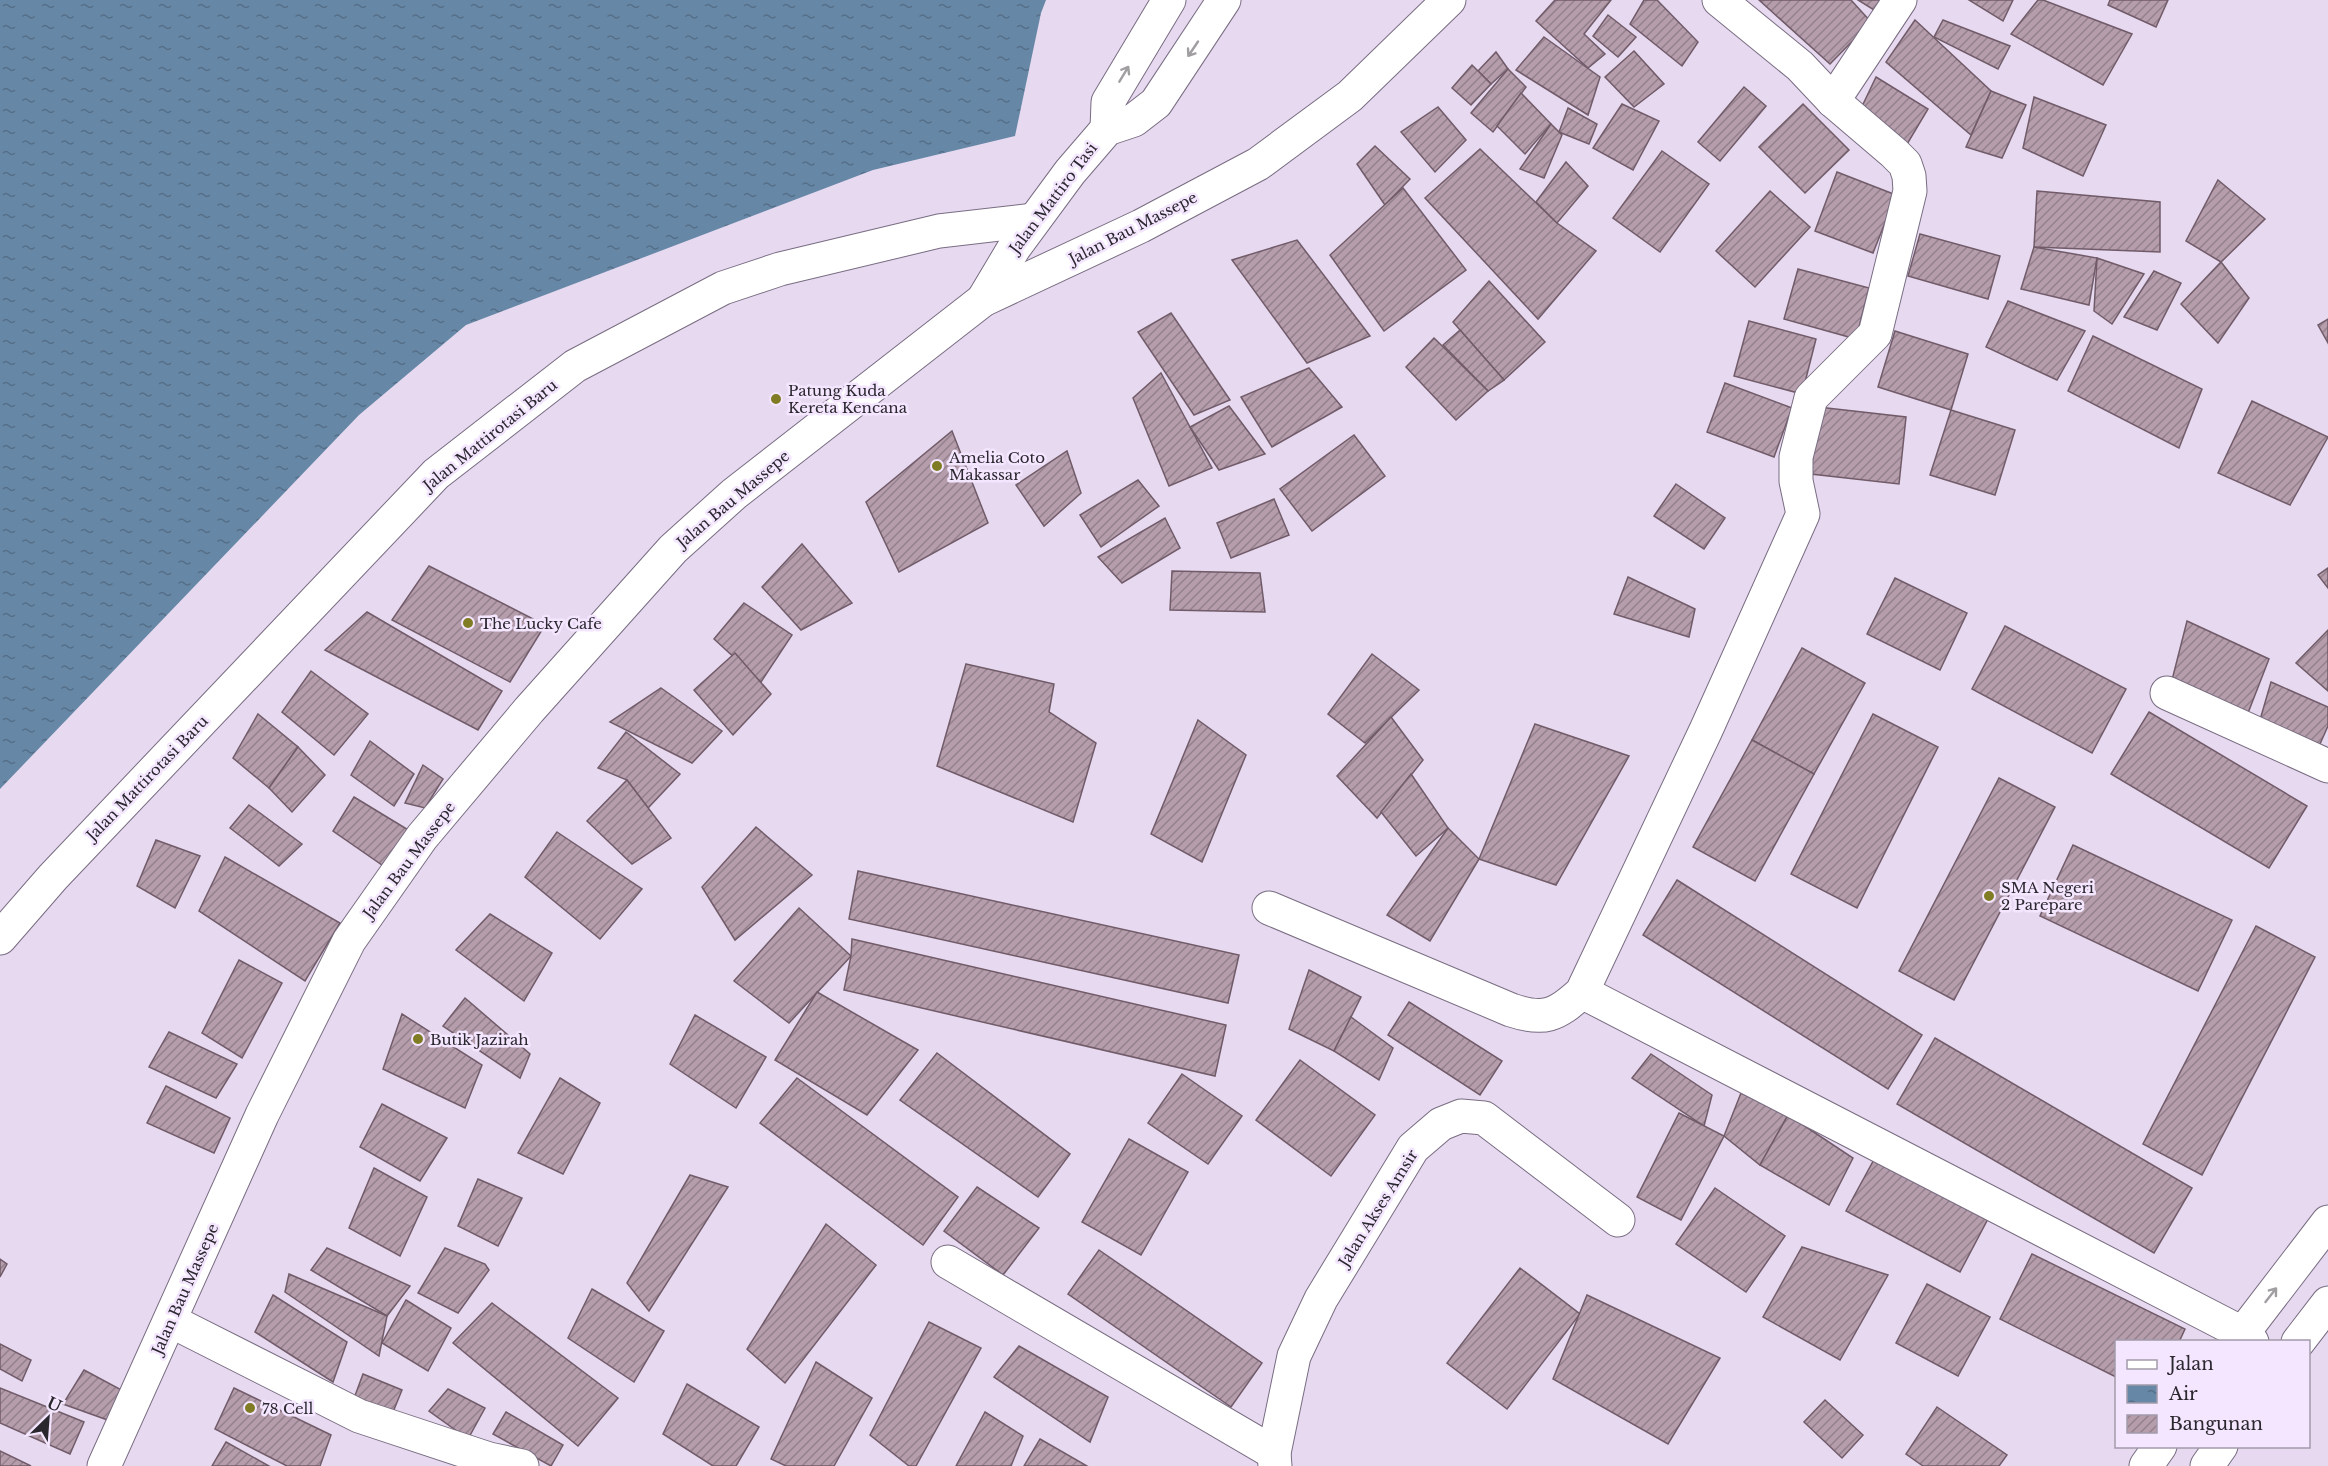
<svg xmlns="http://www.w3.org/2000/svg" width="2328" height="1466" viewBox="0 0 2328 1466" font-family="'Libre Baskerville',serif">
<defs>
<pattern id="water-ripples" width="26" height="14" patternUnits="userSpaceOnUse" patternTransform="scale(1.5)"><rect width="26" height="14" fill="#6687a6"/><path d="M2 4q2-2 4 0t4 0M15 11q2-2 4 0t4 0" fill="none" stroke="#546e88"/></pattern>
<pattern id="building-hatch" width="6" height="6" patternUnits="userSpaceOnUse" patternTransform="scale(1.5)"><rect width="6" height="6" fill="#b59dac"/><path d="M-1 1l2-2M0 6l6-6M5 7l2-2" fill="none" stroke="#93808c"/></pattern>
</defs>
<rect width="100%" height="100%" fill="#e6d9f0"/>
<path fill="url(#water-ripples)" d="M0 0H1046L1041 13 1015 136 873 170 466 325 359 415 0 789Z"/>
<g fill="url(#building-hatch)" stroke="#715b69" stroke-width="1.5">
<path d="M1555 0H1611L1584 34 1605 54 1588 68 1536 21Z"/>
<path d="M1644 0H1657L1698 42 1682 66 1630 24Z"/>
<path d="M1759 0H1851L1871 22 1830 64Z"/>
<path d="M1858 0H1890L1882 15Z"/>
<path d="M1969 0H2013L2003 21Z"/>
<path d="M2038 0H2043L2132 34 2103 85 2011 34Z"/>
<path d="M2110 0H2168L2156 27 2108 5Z"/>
<path d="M1608 15 1636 37 1618 57 1593 36Z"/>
<path d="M1915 20 1991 91 1971 135 1886 62Z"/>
<path d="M1943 20 2010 46 1998 69 1934 37Z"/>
<path d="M1544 37 1600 77 1588 115 1516 70Z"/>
<path d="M1634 51 1664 84 1634 107 1605 77Z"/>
<path d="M1496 52 1508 69 1491 84 1478 71Z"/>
<path d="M1472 65 1491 84 1471 105 1452 88Z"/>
<path d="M1508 69 1526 87 1493 132 1471 113Z"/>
<path d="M1876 77 1928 109 1903 151 1856 119Z"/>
<path d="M1744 87 1766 106 1720 161 1698 142Z"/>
<path d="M1991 91 2026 105 2002 158 1966 147Z"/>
<path d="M1521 93 1551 124 1525 154 1497 126Z"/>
<path d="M2034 97 2106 125 2083 176 2023 148Z"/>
<path d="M1622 104 1659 121 1633 170 1593 148Z"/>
<path d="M1803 104 1849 150 1805 193 1759 147Z"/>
<path d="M1438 107 1466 140 1435 172 1401 132Z"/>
<path d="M1568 108 1597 124 1589 144 1559 132Z"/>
<path d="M1551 124 1562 135 1544 178 1520 169Z"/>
<path d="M1375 146 1410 179 1385 205 1357 164Z"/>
<path d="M1480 149 1557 223 1596 251 1538 319 1425 198Z"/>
<path d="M1662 151 1709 184 1660 252 1613 218Z"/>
<path d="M1566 162 1588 186 1557 223 1536 202Z"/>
<path d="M1837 172 1896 195 1873 253 1815 231Z"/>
<path d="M2218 180 2265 219 2221 262 2186 241Z"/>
<path d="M1403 188 1466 270 1384 331 1330 255Z"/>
<path d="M1770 191 1810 227 1755 287 1716 251Z"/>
<path d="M2037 191 2160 202V252L2034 247Z"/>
<path d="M1920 234 2000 256 1988 299 1908 276Z"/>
<path d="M1297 240 1370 336 1307 363 1232 260Z"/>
<path d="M2034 247 2097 258 2089 305 2021 289Z"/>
<path d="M2097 258 2144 274 2112 324 2094 311Z"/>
<path d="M2221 262 2249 298 2218 343 2181 304Z"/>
<path d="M1798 269 1869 288 1856 339 1784 319Z"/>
<path d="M2154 271 2181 283 2157 330 2124 317Z"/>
<path d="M1489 281 1545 342 1504 380 1453 322Z"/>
<path d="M2008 301 2085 331 2057 380 1986 347Z"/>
<path d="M1171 313 1230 400 1194 415 1138 332Z"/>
<path d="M2328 319V343L2318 325Z"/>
<path d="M1749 321 1816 339 1802 394 1734 376Z"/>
<path d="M1460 330 1504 380 1488 391 1443 345Z"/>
<path d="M1895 331 1968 354 1951 410 1878 387Z"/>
<path d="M2093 336 2202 389 2179 448 2068 391Z"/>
<path d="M1434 338 1488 391 1456 420 1406 367Z"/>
<path d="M1309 368 1342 407 1272 447 1241 397Z"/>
<path d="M1161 373 1212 468 1169 486 1133 398Z"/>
<path d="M1725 383 1792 408 1774 457 1707 432Z"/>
<path d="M2252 401 2328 437 2290 505 2218 473Z"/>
<path d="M1229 406 1265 454 1219 470 1190 427Z"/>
<path d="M1818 407 1906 417 1899 484 1811 474Z"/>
<path d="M1951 410 2015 430 1995 495 1930 475Z"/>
<path d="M952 431 988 523 899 572 866 502Z"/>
<path d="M1354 435 1385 476 1312 531 1280 489Z"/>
<path d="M1067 451 1081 493 1044 526 1016 485Z"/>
<path d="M1138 480 1159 506 1101 547 1080 515Z"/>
<path d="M1676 484 1725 518 1704 549 1654 516Z"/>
<path d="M1274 499 1289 535 1231 558 1217 523Z"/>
<path d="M1165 518 1180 548 1122 583 1098 557Z"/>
<path d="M802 544 852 603 801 630 762 587Z"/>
<path d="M429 566 545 625 510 682 392 620Z"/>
<path d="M2328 568V588L2318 575Z"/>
<path d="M1172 571 1260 573 1265 612 1170 610Z"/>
<path d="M1628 577 1695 609 1689 637 1614 614Z"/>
<path d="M1895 578 1967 613 1940 670 1867 634Z"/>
<path d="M744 603 792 635 761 682 714 639Z"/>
<path d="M367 612 502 691 478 730 325 650Z"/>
<path d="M2187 621 2269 659 2248 713 2172 680Z"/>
<path d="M2005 626 2126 689 2092 753 1972 689Z"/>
<path d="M2328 630V691L2296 663Z"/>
<path d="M1802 648 1865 683 1814 774 1752 740Z"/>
<path d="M735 653 771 694 733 735 694 690Z"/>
<path d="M1372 654 1419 690 1365 743 1328 714Z"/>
<path d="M966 664 1054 684 1049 712 1096 743 1073 822 937 766Z"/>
<path d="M311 671 368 714 334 755 282 712Z"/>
<path d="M2271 682 2328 707V726L2316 753 2260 720Z"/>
<path d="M661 688 722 731 692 763 610 722Z"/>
<path d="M2149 712 2307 806 2269 868 2111 774Z"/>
<path d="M258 714 298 747 269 788 233 758Z"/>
<path d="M1873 714 1938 747 1857 908 1791 874Z"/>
<path d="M1391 717 1423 760 1377 818 1337 776Z"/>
<path d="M1198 720 1246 755 1202 862 1151 834Z"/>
<path d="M1535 724 1629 756 1556 885 1479 859Z"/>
<path d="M626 732 680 774 648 808 627 780 598 768Z"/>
<path d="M1752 740 1814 774 1755 881 1693 847Z"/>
<path d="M370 741 414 774 394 806 351 775Z"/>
<path d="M298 747 325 775 292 812 269 788Z"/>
<path d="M423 765 443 779 425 808 405 803Z"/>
<path d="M1411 774 1448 828 1416 856 1381 812Z"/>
<path d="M1999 778 2055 807 1954 1000 1899 971Z"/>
<path d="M627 780 671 838 632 864 587 821Z"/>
<path d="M354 797 410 831 382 865 333 831Z"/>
<path d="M249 805 302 844 279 866 230 828Z"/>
<path d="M756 827 812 875 735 940 702 887Z"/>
<path d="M1448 828 1479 859 1430 941 1387 915Z"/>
<path d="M557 832 642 889 600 939 525 877Z"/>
<path d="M156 840 200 856 175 908 137 886Z"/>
<path d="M2073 845 2232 920 2198 991 2040 916Z"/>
<path d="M225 857 340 923 305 981 199 911Z"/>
<path d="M858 871 1239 955 1228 1003 849 919Z"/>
<path d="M1677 880 1922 1035 1888 1089 1643 935Z"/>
<path d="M799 908 851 956 789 1023 734 981Z"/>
<path d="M490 914 552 953 524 1001 456 950Z"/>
<path d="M2256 926 2315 957 2202 1175 2143 1144Z"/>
<path d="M852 939 1226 1025 1215 1076 844 990 851 956Z"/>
<path d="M239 960 282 983 242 1058 202 1033Z"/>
<path d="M1309 970 1361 997 1334 1051 1289 1029Z"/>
<path d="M817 992 918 1050 867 1115 775 1060Z"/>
<path d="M465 998 530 1054 520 1078 443 1026Z"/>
<path d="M1409 1002 1502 1061 1480 1095 1388 1035Z"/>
<path d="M402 1014 482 1065 465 1108 383 1069Z"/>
<path d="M695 1015 766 1057 736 1108 670 1064Z"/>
<path d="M1351 1017 1393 1048 1379 1080 1334 1051Z"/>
<path d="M169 1032 237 1064 216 1098 149 1067Z"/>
<path d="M1935 1038 2192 1188 2154 1253 1897 1104Z"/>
<path d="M937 1053 1070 1154 1038 1197 900 1100Z"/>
<path d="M1651 1054 1712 1095 1704 1126 1632 1078Z"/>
<path d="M1300 1060 1375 1115 1331 1176 1256 1120Z"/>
<path d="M1182 1074 1242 1116 1208 1164 1148 1123Z"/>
<path d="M560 1078 600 1103 563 1174 518 1153Z"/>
<path d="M797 1078 958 1197 923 1245 760 1123Z"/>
<path d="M166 1086 230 1118 214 1153 147 1123Z"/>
<path d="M1741 1093 1788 1115 1760 1165 1724 1136Z"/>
<path d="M382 1104 447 1138 420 1181 360 1147Z"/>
<path d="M1679 1113 1724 1136 1681 1220 1637 1197Z"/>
<path d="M1788 1115 1853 1158 1829 1205 1760 1165Z"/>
<path d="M1129 1139 1188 1172 1141 1255 1082 1222Z"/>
<path d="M1877 1154 1990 1215 1960 1272 1846 1211Z"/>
<path d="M374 1168 427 1197 400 1256 349 1228Z"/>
<path d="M690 1175 728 1187 649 1311 627 1283Z"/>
<path d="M478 1179 522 1198 498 1246 458 1226Z"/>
<path d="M977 1187 1039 1228 1003 1275 944 1231Z"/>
<path d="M1715 1188 1785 1236 1746 1292 1676 1244Z"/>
<path d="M826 1224 876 1265 785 1383 747 1349Z"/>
<path d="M1802 1247 1888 1275 1840 1360 1763 1317Z"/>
<path d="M327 1248 410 1286 387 1316 311 1270Z"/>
<path d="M445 1248 485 1264 489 1270 458 1313 418 1293Z"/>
<path d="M1099 1250 1262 1363 1231 1407 1068 1294Z"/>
<path d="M2032 1254 2185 1329 2179 1342H2116V1377L2000 1319Z"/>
<path d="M0 1259 7 1264 0 1277Z"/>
<path d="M1520 1268 1580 1314 1507 1409 1447 1363Z"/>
<path d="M289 1274 387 1316 379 1356 285 1292Z"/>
<path d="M1927 1284 1990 1317 1958 1376 1896 1343Z"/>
<path d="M592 1289 664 1331 634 1382 568 1338Z"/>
<path d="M273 1295 347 1342 333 1382 255 1332Z"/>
<path d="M1587 1295 1720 1358 1668 1444 1553 1379Z"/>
<path d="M406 1300 451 1328 428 1371 382 1343Z"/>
<path d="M492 1303 618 1398 578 1446 453 1343Z"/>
<path d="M929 1322 981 1348 916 1466H909L870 1435Z"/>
<path d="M0 1344 31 1360 22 1381 0 1369Z"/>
<path d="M1019 1346 1108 1397 1090 1442 994 1377Z"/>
<path d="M816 1362 872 1398 834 1466H786L771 1459Z"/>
<path d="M84 1370 129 1394 116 1423 63 1404Z"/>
<path d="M363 1374 402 1390 391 1417 353 1401Z"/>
<path d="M687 1384 759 1427 736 1466H713L663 1434Z"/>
<path d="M0 1388 84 1422 70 1454 0 1423Z"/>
<path d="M234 1388 331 1435 320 1466H287L215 1429Z"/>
<path d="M448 1389 485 1408 468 1439 429 1411Z"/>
<path d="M1825 1400 1863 1435 1842 1458 1804 1422Z"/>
<path d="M1937 1407 2007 1455 1999 1466H1923L1906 1454Z"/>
<path d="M506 1412 563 1445 551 1466 493 1434Z"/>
<path d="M985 1412 1023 1436 1011 1466H956Z"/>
<path d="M1040 1439 1087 1466H1024Z"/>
<path d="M226 1442 269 1466H212Z"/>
<path d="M0 1451 31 1466H0Z"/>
</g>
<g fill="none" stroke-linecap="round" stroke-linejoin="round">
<defs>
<g id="minor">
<path d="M1833 101 1900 0"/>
<path d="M2167 693 2328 766"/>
<path d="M1269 908 1511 1010C1544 1021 1556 1016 1582 992L1706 730 1803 514 1796 481V457L1811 398 1875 334 1910 191 1909 176 1905 164 1894 153 1833 101 1800 66 1719 0"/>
<path d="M0 938 53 877 436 474 575 366 723 288 780 269 939 231 1034 220"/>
<path d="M1582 992 2242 1333 2252 1342"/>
<path d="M948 1262 1274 1453"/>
<path d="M171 1321 359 1416 489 1459 522 1466"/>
<path d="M1275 1466 1274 1453 1294 1356 1321 1299 1413 1148 1441 1124 1461 1116 1484 1118 1618 1220"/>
</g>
<g id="secondary">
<path d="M1107 129 1108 102 1169 0"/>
<path d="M983 300 1014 248 1070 172 1107 129 1134 120 1156 103 1224 0"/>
<path d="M2236 1342 2328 1222"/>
<path d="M2298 1342 2328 1303"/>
<path d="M2146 1466 2160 1446"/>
<path d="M2207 1466 2221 1446"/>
</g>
<path id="trunk" d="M104 1466 262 1115 349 941 422 837 529 710 673 549 734 494 983 300 1141 226 1258 164 1350 96 1449 0"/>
</defs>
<use href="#minor" stroke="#796d82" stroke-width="35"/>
<use href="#secondary" stroke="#796d82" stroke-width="35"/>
<use href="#trunk" stroke="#796d82" stroke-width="35"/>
<use href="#minor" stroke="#fff" stroke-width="33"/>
<use href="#secondary" stroke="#fff" stroke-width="33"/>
<use href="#trunk" stroke="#fff" stroke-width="33"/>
</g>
<defs><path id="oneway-shaft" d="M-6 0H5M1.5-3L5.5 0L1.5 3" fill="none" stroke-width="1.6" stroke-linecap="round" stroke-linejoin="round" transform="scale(1.5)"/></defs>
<g stroke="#a09ea1">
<use href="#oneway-shaft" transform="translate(1193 49) rotate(124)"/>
<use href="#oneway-shaft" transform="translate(1124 74) rotate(-59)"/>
<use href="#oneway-shaft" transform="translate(2271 1295) rotate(-52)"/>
</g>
<g fill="#7f7c23" stroke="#f3e6fe" stroke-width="2">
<circle cx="776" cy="399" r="6"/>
<circle cx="937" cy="466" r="6"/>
<circle cx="468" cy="623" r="6"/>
<circle cx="1989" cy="896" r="6"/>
<circle cx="418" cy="1039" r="6"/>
<circle cx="250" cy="1408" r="6"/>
</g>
<g text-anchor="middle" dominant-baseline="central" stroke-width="5" stroke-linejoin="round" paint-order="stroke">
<g font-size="15" fill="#2b272f" stroke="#f3e6fe">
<text transform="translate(1053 198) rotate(-53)">Jalan Mattiro Tasi</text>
<text transform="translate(1133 228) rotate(-27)">Jalan Bau Massepe</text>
<text transform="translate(490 435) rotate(-39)">Jalan Mattirotasi Baru</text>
<text transform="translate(733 499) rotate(-40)">Jalan Bau Massepe</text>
<text transform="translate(147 778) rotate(-46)">Jalan Mattirotasi Baru</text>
<text transform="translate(409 860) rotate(-53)">Jalan Bau Massepe</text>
<text transform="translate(1378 1208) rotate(-58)">Jalan Akses Amsir</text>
<text transform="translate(185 1289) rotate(-66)">Jalan Bau Massepe</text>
</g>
<g font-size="15" fill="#2b272f" stroke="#f3e6fe" text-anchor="start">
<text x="788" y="390">Patung Kuda<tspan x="788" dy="17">Kereta Kencana</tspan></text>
<text x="949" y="457">Amelia Coto<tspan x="949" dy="17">Makassar</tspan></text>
<text x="480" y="623">The Lucky Cafe</text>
<text x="2001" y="887">SMA Negeri<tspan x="2001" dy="17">2 Parepare</tspan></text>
<text x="430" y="1039">Butik Jazirah</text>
<text x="262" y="1408">78 Cell</text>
</g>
</g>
<rect x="2115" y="1340" width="195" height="108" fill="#f3e6fe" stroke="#a39aab" stroke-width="1.5"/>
<rect x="2127" y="1360" width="30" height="9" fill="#ffffff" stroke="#a39aab" stroke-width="1.5"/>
<text x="2169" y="1370" font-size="18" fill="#2b272f">Jalan</text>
<rect x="2127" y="1385" width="30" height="18" fill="url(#water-ripples)" stroke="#a39aab" stroke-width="1.5"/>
<text x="2169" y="1400" font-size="18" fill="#2b272f">Air</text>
<rect x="2127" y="1415" width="30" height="18" fill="url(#building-hatch)" stroke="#a39aab" stroke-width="1.5"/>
<text x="2169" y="1430" font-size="18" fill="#2b272f">Bangunan</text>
<g transform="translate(48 1418) rotate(25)" stroke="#f3e6fe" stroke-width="4.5" paint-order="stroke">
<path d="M0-4.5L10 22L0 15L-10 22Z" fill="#2b272f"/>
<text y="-9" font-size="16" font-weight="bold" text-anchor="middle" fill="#2b272f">U</text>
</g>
</svg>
